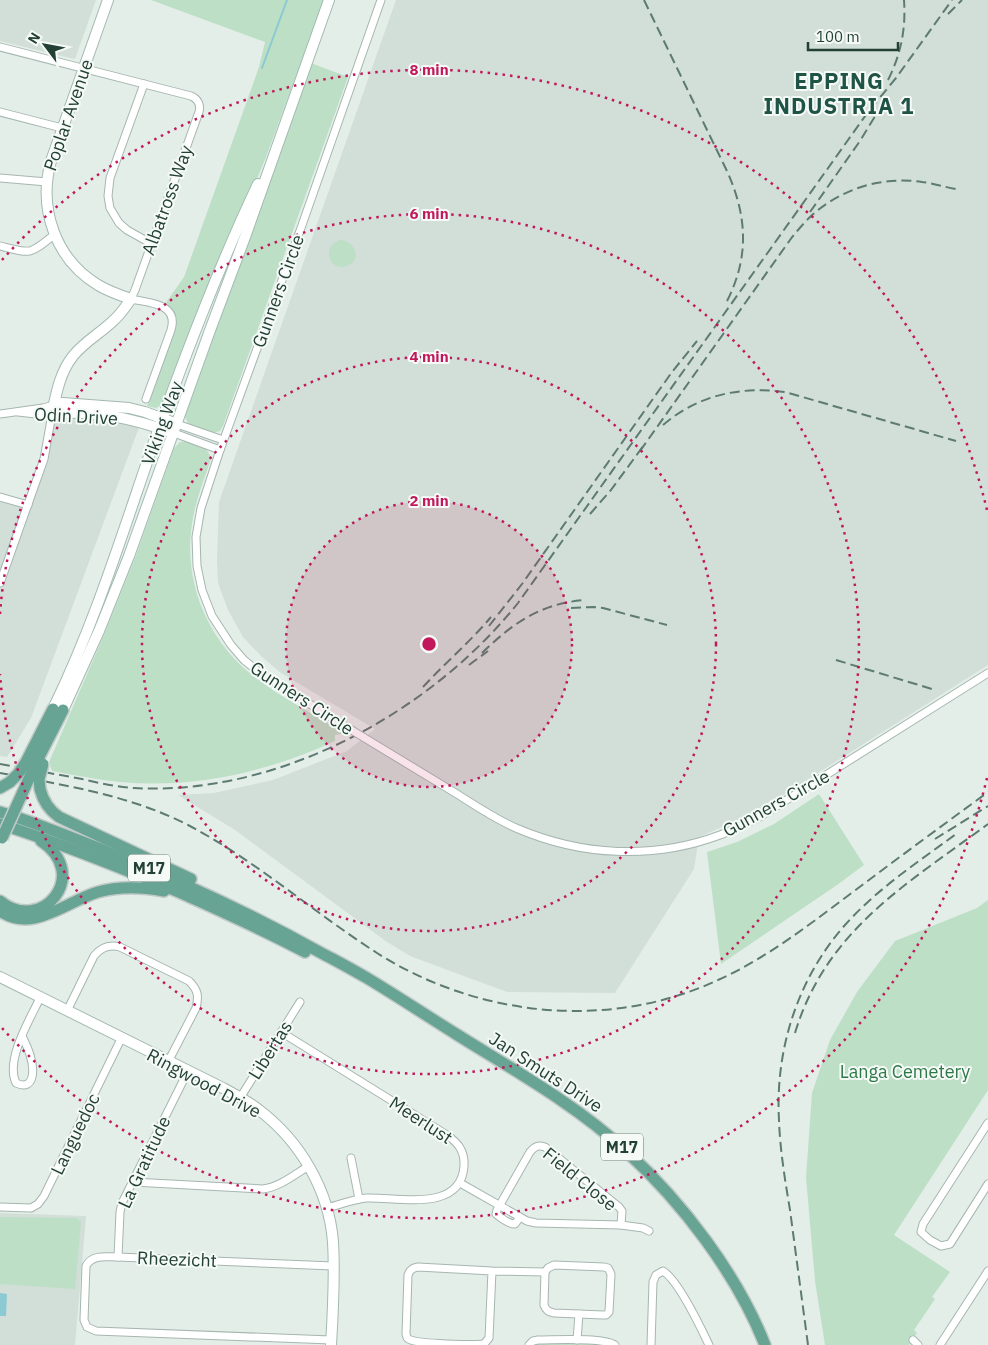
<svg xmlns="http://www.w3.org/2000/svg" width="988" height="1345" viewBox="0 0 988 1345" font-family="'IBM Plex Sans',sans-serif">
<rect width="100%" height="100%" fill="#e4eee9"/>
<g fill="#d2ded8">
<path d="M0 0H96L75 59 0 41Z"/>
<path d="M396 0H988V665L758 811 699 837 694 869 615 993 507 992 410 956 387 942 235 830 178 795 214 793 273 780 347 751 375 729 281 673 261 656 243 637 228 610 218 583 217 560 219 502Z"/>
<path d="M52 414 141 422 31 718 7 757 0 756V497L28 505 44 459Z"/>
<path d="M0 1213 86 1216 75 1345H0Z"/>
</g>
<g fill="#bddfc5">
<path d="M151 0H324L266 157 163 407 161 405 156 408 147 406 176 324 174 313 165 304 184 277 259 67 265 42Z"/>
<path d="M311 63 348 77 223 426 220 431 213 433 189 425 184 415Z"/>
<path d="M340 240C357 241 362 262 346 266 329 272 321 246 340 240Z"/>
<path d="M187 441C198 445 212 447 210 462 203 482 195 502 192 524 183 581 207 639 252 675 280 697 313 714 343 732L341 734 335 735V741C268 772 194 789 120 782 98 780 75 775 52 771L49 762 104 635 135 558 174 448 180 442Z"/>
<path d="M819 794 864 865 837 885 721 964 707 852 737 842 774 824Z"/>
<path d="M988 900V1090L894 1235 950 1272 932 1297 935 1299 914 1330 917 1333 909 1345H825L815 1281 806 1177 812 1093 830 1040 857 992 895 941 977 908Z"/>
<path d="M0 1217 77 1218 81 1222 75 1289 0 1284Z"/>
<path d="M538 1341 608 1344 610 1345H530Z"/>
</g>
<path fill="#8bcad3" d="M0 1293 7 1294 6 1316H0Z"/>
<g fill="none" stroke-linecap="round" stroke-linejoin="round">
<path stroke="#8bcad3" stroke-width="2" d="M262 68 287 0"/>
<defs>
<g id="street">
<path d="M0 47 191 96C198 99 201 105 199 112L135 290 131 299C149 303 179 303 171 330L146 399"/>
<path d="M144 84 110 178 108 196 110 208 119 223 127 230 152 244"/>
<path d="M0 112 62 128"/>
<path d="M0 178 47 182"/>
<path d="M0 246C32 254 29 255 55 234"/>
<path d="M0 414 43 408 54 405"/>
<path d="M177 424 223 440"/>
<path d="M174 433 220 450"/>
<path d="M0 497 28 505"/>
<path d="M0 583 44 459 52 414 45 415 18 412"/>
<path d="M345 726 260 673 244 660 231 645 212 616 202 590 197 566 196 537 201 508 220 450 301 228 381 0"/>
<path d="M363 737C394 756 426 775 457 794 476 806 495 819 516 828 581 856 653 860 720 835 734 830 747 823 761 816L988 673"/>
<path d="M67 1011 94 956C101 947 109 944 120 947L189 981C198 990 199 996 196 1008L168 1062"/>
<path d="M281 1032 447 1135C458 1143 465 1151 464 1166 461 1213 398 1197 367 1198 353 1199 340 1205 326 1208"/>
<path d="M22 1036C25 1042 28 1048 30 1055 34 1067 36 1092 16 1083 5 1060 30 1019 40 998"/>
<path d="M240 1098 300 1002"/>
<path d="M988 1123 923 1224 921 1232 930 1240 941 1246 950 1244 988 1184"/>
<path d="M351 1158 359 1199"/>
<path d="M133 1182 263 1189C280 1187 295 1174 309 1166"/>
<path d="M460 1183 527 1221 536 1223 621 1225 643 1228 649 1231"/>
<path d="M0 1207 31 1208 38 1204 44 1196 121 1039"/>
<path d="M520 1217 515 1224C508 1224 501 1218 496 1214L497 1210 530 1152C535 1146 538 1145 545 1147L619 1207 622 1211 621 1225"/>
<path d="M118 1257 120 1212 122 1203 188 1071"/>
<path d="M554 1265 604 1267 608 1268 611 1274 609 1312 606 1315H603L554 1313C548 1312 546 1310 544 1305L545 1272 548 1268Z"/>
<path d="M492 1271 489 1338 484 1344C474 1345 419 1344 411 1340 407 1339 407 1338 406 1334L408 1275C410 1270 412 1268 418 1267L492 1271 545 1272"/>
<path d="M331 1340 96 1331 87 1327 84 1320 86 1266C92 1254 106 1257 118 1257L333 1266"/>
<path d="M577 1340 579 1314"/>
<path d="M913 1340 918 1345"/>
<path d="M529 1345 533 1341 538 1340C556 1340 602 1337 615 1345"/>
<path d="M651 1345 653 1282 656 1275 663 1271C678 1280 701 1328 709 1345"/>
<path d="M940 1345 988 1271"/>
</g>
<g id="secondary">
<path d="M108 0 51 161C38 208 55 259 98 285 108 291 119 295 131 299 126 306 121 314 114 320 101 333 85 341 73 356 60 372 56 394 52 414 94 409 134 419 174 433"/>
<path d="M54 405 63 403 129 408 145 412 177 424"/>
<path d="M53 709C96 621 124 528 156 436 187 351 219 266 258 184"/>
<path d="M63 710 99 631 129 556 209 333 245 237 329 0"/>
<path d="M0 977 223 1088C235 1095 248 1101 259 1110 300 1141 329 1190 333 1242 335 1275 333 1312 331 1345"/>
</g>
<g id="primary">
<path d="M26 762 53 709"/>
<path d="M36 763 63 710"/>
<path d="M0 788 10 782"/>
<path d="M40 789C43 801 49 810 59 817L191 879"/>
<path d="M0 812C37 823 73 838 108 852 183 882 255 916 325 955 339 962 353 970 367 978 397 996 427 1016 456 1034 515 1071 575 1104 626 1151 682 1202 737 1274 765 1345"/>
<path d="M0 824C62 844 122 868 181 893 223 912 264 930 305 952"/>
<path d="M0 901C41 935 92 875 41 841"/>
<path d="M0 911C32 934 67 901 98 892 120 886 142 887 164 891"/>
</g>
</defs>
<use href="#street" stroke="#a6b6b0" stroke-width="9"/>
<use href="#secondary" stroke="#a2bab1" stroke-width="12"/>
<use href="#primary" stroke="#c1cac7" stroke-width="14"/>
<use href="#street" stroke="#fff" stroke-width="7"/>
<use href="#secondary" stroke="#fff" stroke-width="10"/>
<use href="#primary" stroke="#68a493" stroke-width="11"/>
<g stroke="#5d7b72" stroke-width="2" stroke-dasharray="10 5" stroke-linecap="butt">
<path d="M644 0 726 169C747 214 750 256 727 301"/>
<path d="M948 14 962 0"/>
<path d="M888 80C901 54 906 29 904 0"/>
<path d="M810 212 860 141 883 103"/>
<path d="M663 425C698 395 740 386 785 392L956 441"/>
<path d="M640 451 790 240C796 232 803 224 810 217 840 189 881 176 922 182 933 183 944 187 956 189"/>
<path d="M590 514 611 490 644 445"/>
<path d="M571 608 594 607 603 608 667 625"/>
<path d="M489 626 522 584 672 372 697 341"/>
<path d="M482 653C513 623 540 604 584 600"/>
<path d="M836 660 932 689"/>
<path d="M469 665 488 651"/>
<path d="M423 687C445 663 470 642 491 617"/>
<path d="M0 764C27 769 55 774 82 779 99 783 117 787 134 788 278 796 430 713 518 603L868 112 896 78 952 0"/>
<path d="M0 773C63 785 130 795 188 825 255 860 313 912 377 953 478 1017 609 1031 718 980 767 958 810 924 853 892 898 858 943 825 988 792"/>
<path d="M935 839 988 806"/>
<path d="M795 1033C826 930 907 884 988 824"/>
<path d="M808 1345C802 1300 796 1255 790 1210 785 1180 780 1150 779 1120 775 1049 798 978 845 925 877 889 918 862 956 834"/>
</g>
<defs>
<path id="street-bridge" d="M345 726 363 737"/>
<g id="primary-bridge">
<path d="M10 782 18 774 26 762"/>
<path d="M40 789 39 779 43 764"/>
<path d="M2 838 36 763"/>
</g>
</defs>
<use href="#street-bridge" stroke="#a6b6b0" stroke-width="9" stroke-linecap="butt"/>
<use href="#primary-bridge" stroke="#c1cac7" stroke-width="14" stroke-linecap="butt"/>
<use href="#street-bridge" stroke="#fff" stroke-width="7"/>
<use href="#primary-bridge" stroke="#68a493" stroke-width="11"/>
</g>
<circle cx="429" cy="644" r="143" fill="#c2185b" fill-opacity=".12"/>
<g fill="none" stroke="#c2185b" stroke-width="2.5" stroke-dasharray="2.5 5">
<circle cx="429" cy="644" r="143"/>
<circle cx="429" cy="644" r="287"/>
<path d="M0 614A430 430 0 1 1 0 674"/>
<path d="M987 778A574 574 0 0 1 2 1028M2 260A574 574 0 0 1 987 510"/>
</g>
<g text-anchor="middle" dominant-baseline="central" stroke-width="4" stroke-linejoin="round" paint-order="stroke">
<g fill="#f5faf7" stroke="#627871" stroke-width="1">
<rect x="128" y="854.5" width="42" height="27" rx="4"/>
<rect x="601" y="1133.5" width="42" height="27" rx="4"/>
</g>
<g font-size="16" font-weight="bold" fill="#234037">
<text x="149" y="868">M17</text>
<text x="622" y="1147">M17</text>
</g>
<g font-size="18" fill="#234037" stroke="#f5faf7">
<text transform="translate(68 115) rotate(-71)">Poplar Avenue</text>
<text transform="translate(167 200) rotate(-70)">Albatross Way</text>
<text transform="translate(278 291) rotate(-70)">Gunners Circle</text>
<text transform="translate(76 416) rotate(3)">Odin Drive</text>
<text transform="translate(162 423) rotate(-70)">Viking Way</text>
<text transform="translate(302 698) rotate(33)">Gunners Circle</text>
<text transform="translate(776 803) rotate(-29)">Gunners Circle</text>
<text transform="translate(270 1050) rotate(-58)">Libertas</text>
<text transform="translate(546 1072) rotate(33)">Jan Smuts Drive</text>
<text transform="translate(204 1083) rotate(28)">Ringwood Drive</text>
<text transform="translate(421 1120) rotate(33)">Meerlust</text>
<text transform="translate(75 1134) rotate(-64)">Languedoc</text>
<text transform="translate(144 1162) rotate(-65)">La Gratitude</text>
<text transform="translate(580 1179) rotate(39)">Field Close</text>
<text transform="translate(177 1259) rotate(2)">Rheezicht</text>
</g>
<g font-size="18" fill="#2c7847" stroke="#f5faf7">
<text x="905" y="1071">Langa Cemetery</text>
</g>
<g font-size="22" font-weight="bold" letter-spacing="1" fill="#1e5345" stroke="#f5faf7">
<text x="839" y="80">EPPING<tspan x="839" dy="25">INDUSTRIA 1</tspan></text>
</g>
</g>
<circle cx="429" cy="644" r="8" fill="#c2185b" stroke="#f5faf7" stroke-width="2.5"/>
<g font-size="15" text-anchor="middle" font-weight="bold" fill="#c2185b" stroke="#f5faf7" stroke-width="4" stroke-linejoin="round" paint-order="stroke">
<text x="429" y="75">8 min</text>
<text x="429" y="219">6 min</text>
<text x="429" y="362">4 min</text>
<text x="429" y="506">2 min</text>
</g>
<g transform="translate(45 45) rotate(302)" stroke="#f5faf7" stroke-width="4" paint-order="stroke">
<path d="M0-4L9 19L0 12L-9 19Z" fill="#234037"/>
<text y="-8" font-size="14" font-weight="bold" text-anchor="middle" fill="#234037">N</text>
</g>
<path d="M808 42v8h90v-8" fill="none" stroke="#234037" stroke-width="2.5"/>
<text x="816" y="42" font-size="15" fill="#234037" stroke="#f5faf7" stroke-width="4" paint-order="stroke">100 m</text>
</svg>
